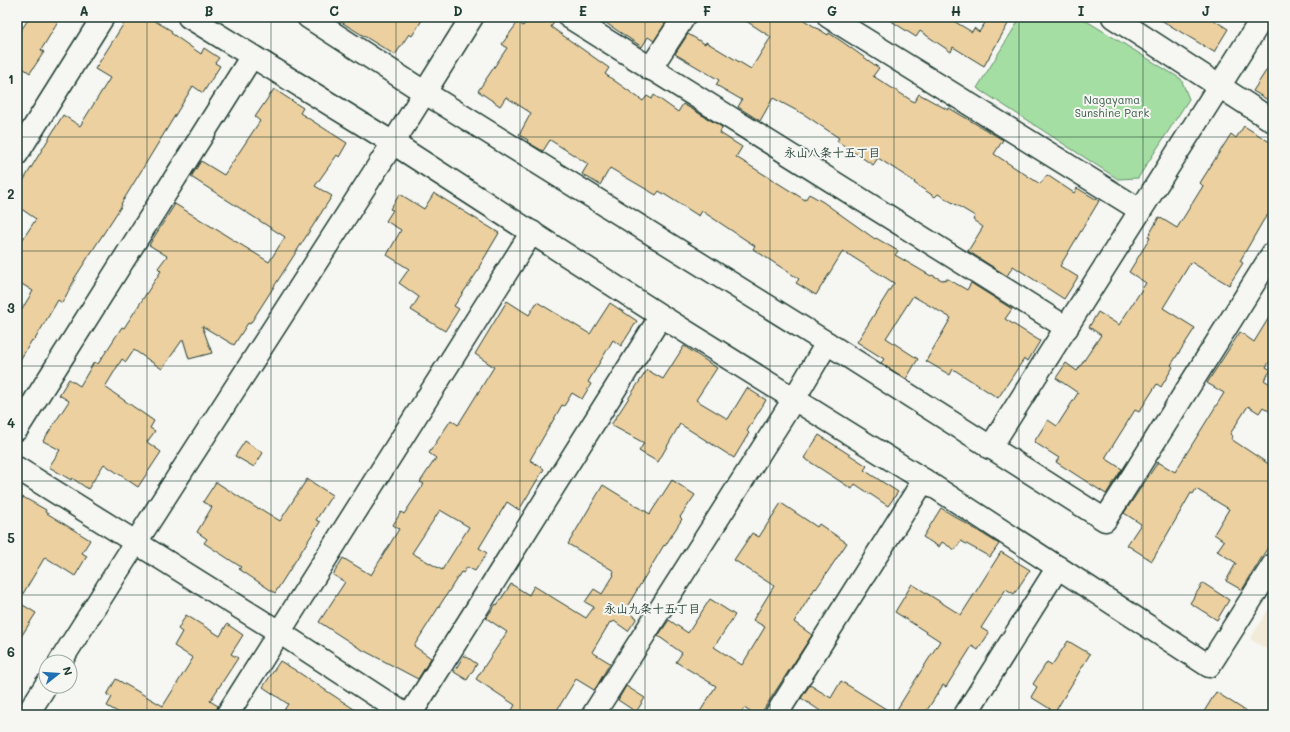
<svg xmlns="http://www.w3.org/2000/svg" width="1290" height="732" viewBox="0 0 1290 732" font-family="Mali,'Klee One',sans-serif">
<rect width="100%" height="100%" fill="#f6f6f2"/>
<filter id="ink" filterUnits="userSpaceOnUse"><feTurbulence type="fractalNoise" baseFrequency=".025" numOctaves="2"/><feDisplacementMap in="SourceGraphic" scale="8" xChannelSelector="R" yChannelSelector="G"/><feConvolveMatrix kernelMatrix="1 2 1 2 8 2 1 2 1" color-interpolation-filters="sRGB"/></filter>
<g filter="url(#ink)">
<path fill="#f3ebd9" d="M1273 602V653L1250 639Z"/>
<path fill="#a4dea3" stroke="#628e6c" d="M1021 17H1080L1181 79 1189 99 1138 178 1118 179 977 88Z"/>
<g fill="#ecd0a0" stroke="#1f3d34" fill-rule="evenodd">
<path d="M30 17H61L41 50 44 52 30 73 17 64V36Z"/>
<path d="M128 17H148L172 31 171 33 201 54 204 48 219 58 215 63 220 66 203 93 193 86 121 204 122 205 74 279H75L62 303 58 300 34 341 32 340 17 365V317L33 291 17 281V248L36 219 17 206V191L63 115 80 126 110 78 95 69Z"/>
<path d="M333 17H424L412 36 409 34 395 55Z"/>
<path d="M530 17H557L551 27 609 68 605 74 643 101 647 96 652 99 654 95 678 112 683 104 722 127 720 133 742 147 736 157 805 200 809 194 823 202 875 239 876 238 898 251 895 255 931 276 932 275 942 280 948 279 967 290 971 283 1012 309 1005 319 1040 341 1028 361 1024 359 998 398 953 369 950 375 926 361 951 318 913 296 886 338 918 359 906 379 881 363 884 359 857 342 894 283 843 251 816 295 796 283 799 279 753 249 755 246 702 211 699 216 659 191 656 195 610 168 600 185 582 174 588 164 550 140 543 151 527 142 528 140 519 135 531 113 506 97 500 106 478 91 507 48 502 44 518 22 523 26Z"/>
<path d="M597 17H659L666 22 654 41 648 37 642 47Z"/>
<path d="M740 17H799L828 35 829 33 844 43 879 68 873 76 914 102 919 94 948 110 949 108 1003 140 994 154 1040 184 1047 175 1074 193 1077 188 1099 201 1060 266 1078 277 1064 299 1013 266 1007 276 968 251 983 227 973 220 975 216 938 194 935 197 914 183 915 182 878 158 873 165 837 141 839 138 805 115 773 98 760 121 738 107 742 100 716 85 719 80 675 54 688 34 705 44 706 42 751 69 771 37Z"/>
<path d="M885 17H947L972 32 974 28 979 32 989 17H1012L984 66 953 47 951 52 920 31 916 37Z"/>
<path d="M1156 17H1209L1228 29 1214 52Z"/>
<path d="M1273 60V103L1253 91Z"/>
<path d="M274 89 303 108 300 113 347 143 339 157 337 155 315 186 332 196 250 324 248 323 234 345 202 326 212 353 189 359 183 339 162 369 134 350 126 362 122 359 105 387 154 421 150 428 155 431 147 442 161 452 138 487 104 464 88 489 72 478 71 480 49 467 60 450 43 441 69 401 59 395 69 379 80 386 94 362 98 364 122 327 124 328 161 271 158 268 167 256 149 245 175 204 269 262 285 237 191 177 201 161 224 175 260 121 255 117Z"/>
<path d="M1244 126 1273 144V208L1263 221 1240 261 1243 263 1229 285 1191 262 1163 308 1195 328 1171 365 1173 367 1161 387 1157 384 1139 412 1135 410 1105 458 1122 469 1106 494 1056 462 1059 458 1034 442 1048 420 1057 426 1078 393 1056 378 1066 363 1077 371 1101 335 1089 327 1098 312 1119 325 1146 283 1129 272 1150 238 1148 237 1159 217 1177 228 1203 186 1200 183 1231 134 1236 138Z"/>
<path d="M434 193 499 233 479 267 480 268 454 306 459 309 445 331 411 310 419 297 399 283 409 269 387 255 401 230 386 221 393 210 390 209 400 194 424 209Z"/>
<path d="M507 301 529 315 537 302 590 334 610 303 637 321 621 346 613 340 588 382 591 384 582 399 572 393 564 406 562 405 530 460 544 469 519 510 507 502 479 548 487 553 475 571 467 567 463 573 461 572 414 646 431 658 418 679 359 648 319 622 345 582 333 575 343 558 371 575 399 529 393 525 401 512 404 514 424 484 420 482 436 458 429 453 451 420 458 425 494 367 475 354ZM440 510 469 527 442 570 412 553Z"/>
<path d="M1273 311V356L1266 367 1271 370 1264 380 1273 386V414L1263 407 1259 413 1248 406 1230 434 1233 436 1231 439 1273 467V539L1242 590 1226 581 1236 563 1217 551 1224 541 1214 534 1229 509 1196 489 1193 494 1191 493 1152 561 1127 545 1141 524 1124 513 1158 462 1175 472 1224 393 1207 383 1240 332 1254 342Z"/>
<path d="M684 346 717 368 696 400 728 419 747 388 766 400 747 431 749 433 734 458 680 424 658 462 639 451 644 443 611 425 647 370 663 379Z"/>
<path d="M819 435 867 466 864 470 898 492 888 506 855 484 852 489 804 458Z"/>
<path d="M245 441 263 453 254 467 235 456Z"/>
<path d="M307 479 332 495 316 520 320 522 275 593 239 569 241 567 204 543 207 539 197 532 212 507 203 502 216 482 258 509 259 508 280 521Z"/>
<path d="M672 480 695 495 680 517 682 519 665 546 664 545 625 610 637 618 628 631 614 621 612 623 610 622 592 652 610 663 597 686 594 690 576 679 554 715H509L515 705 476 679 507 632 486 618 496 604 497 605 511 584 529 595 534 586 586 618 594 607 585 602 594 589 602 594 614 575 613 574 614 571 568 544 603 485 650 514Z"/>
<path d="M23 497 46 510 45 512 90 540 82 553 87 556 75 576 45 557 18 602 36 613 17 643V508Z"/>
<path d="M781 503 817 527 819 524 847 543 816 589 815 588 794 622 812 635 760 715H755L744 708 740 715H698L716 686 676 662 682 653 658 636 669 620 688 633 710 599 735 615 714 647 742 665 765 627 753 620 774 586 734 560 752 533 759 537Z"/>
<path d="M941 508 999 544 990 557 961 541 955 550 942 542 939 547 923 537Z"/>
<path d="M1001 552 1030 570 1014 594 1006 589 981 628 989 633 978 650 972 646 946 687 943 685 924 715H820L822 712 801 698 810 685 831 698 841 681 894 714 940 641 895 612 912 584 961 615Z"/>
<path d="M1203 583 1229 600 1217 620 1190 603Z"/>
<path d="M186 615 220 636 227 624 243 635 231 654 238 658 210 701 218 706 215 715H123L107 706 112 697 107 695 116 679 163 706 193 658 174 646 182 632 178 629Z"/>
<path d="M1068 641 1090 654 1055 712 1031 697 1037 687 1033 684 1047 662 1052 665Z"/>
<path d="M464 655 477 664 467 680 454 672Z"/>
<path d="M280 661 295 670 363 715H281L288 704 263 687Z"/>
<path d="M626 686 645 698 636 712 618 700Z"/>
<path d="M1216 692 1252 715H1202Z"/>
</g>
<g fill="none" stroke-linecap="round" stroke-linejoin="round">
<defs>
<g id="minor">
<path d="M189 17 393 143 661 316 924 480 1209 666 1273 565"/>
<path d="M308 17 424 92 827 343 1105 520 1273 253"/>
<path d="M569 17 1067 328"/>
<path d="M829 17 1140 210"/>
<path d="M1113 17 1273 121"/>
<path d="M650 69 684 17"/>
<path d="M17 154 103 17"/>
<path d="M17 429 252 56"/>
<path d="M990 448 1263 17"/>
<path d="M17 468 279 632 406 715"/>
<path d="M60 662 136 542 393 143 472 17"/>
<path d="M27 715 46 685"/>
<path d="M227 715 532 232"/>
<path d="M410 715 661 316"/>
<path d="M593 715 794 399 827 343"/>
<path d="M776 715 924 480"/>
<path d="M965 715 1058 567"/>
</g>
</defs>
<use href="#minor" stroke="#1f3d34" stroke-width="25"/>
<use href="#minor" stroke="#f6f6f2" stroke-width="22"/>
</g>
</g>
<path fill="none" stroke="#1f3d34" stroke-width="1" stroke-opacity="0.55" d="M147 17V715M271 17V715M396 17V715M520 17V715M645 17V715M770 17V715M894 17V715M1019 17V715M1143 17V715M17 137H1273M17 251H1273M17 366H1273M17 481H1273M17 595H1273"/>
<g text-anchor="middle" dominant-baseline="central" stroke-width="4" stroke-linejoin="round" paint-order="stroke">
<g font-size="11" fill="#3a5d4a" stroke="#f6f6f2">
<text x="1112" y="99">Nagayama<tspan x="1112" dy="13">Sunshine Park</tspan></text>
</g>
<g font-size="12" font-weight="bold" fill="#1f3d34" stroke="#f6f6f2">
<text x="832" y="152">永山八条十五丁目</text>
<text x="652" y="608">永山九条十五丁目</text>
</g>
</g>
<rect width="1290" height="732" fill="none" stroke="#f6f6f2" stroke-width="44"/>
<g transform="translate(58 674) rotate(73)"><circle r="19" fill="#f6f6f2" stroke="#a0aca6"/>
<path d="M0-3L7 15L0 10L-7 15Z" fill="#1f6fb2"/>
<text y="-6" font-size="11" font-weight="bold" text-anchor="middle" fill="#1f3d34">N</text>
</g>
<rect x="22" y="22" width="1246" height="688" fill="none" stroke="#1f3d34" stroke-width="1.5"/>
<g font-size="13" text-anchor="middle" font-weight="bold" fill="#1f3d34">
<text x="84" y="16">A</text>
<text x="209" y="16">B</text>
<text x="334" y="16">C</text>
<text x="458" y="16">D</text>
<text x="583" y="16">E</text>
<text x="707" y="16">F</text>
<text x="832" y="16">G</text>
<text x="956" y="16">H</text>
<text x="1081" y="16">I</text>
<text x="1206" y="16">J</text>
<text x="11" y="84">1</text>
<text x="11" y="199">2</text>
<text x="11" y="313">3</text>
<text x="11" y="428">4</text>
<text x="11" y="543">5</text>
<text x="11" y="657">6</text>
</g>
</svg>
